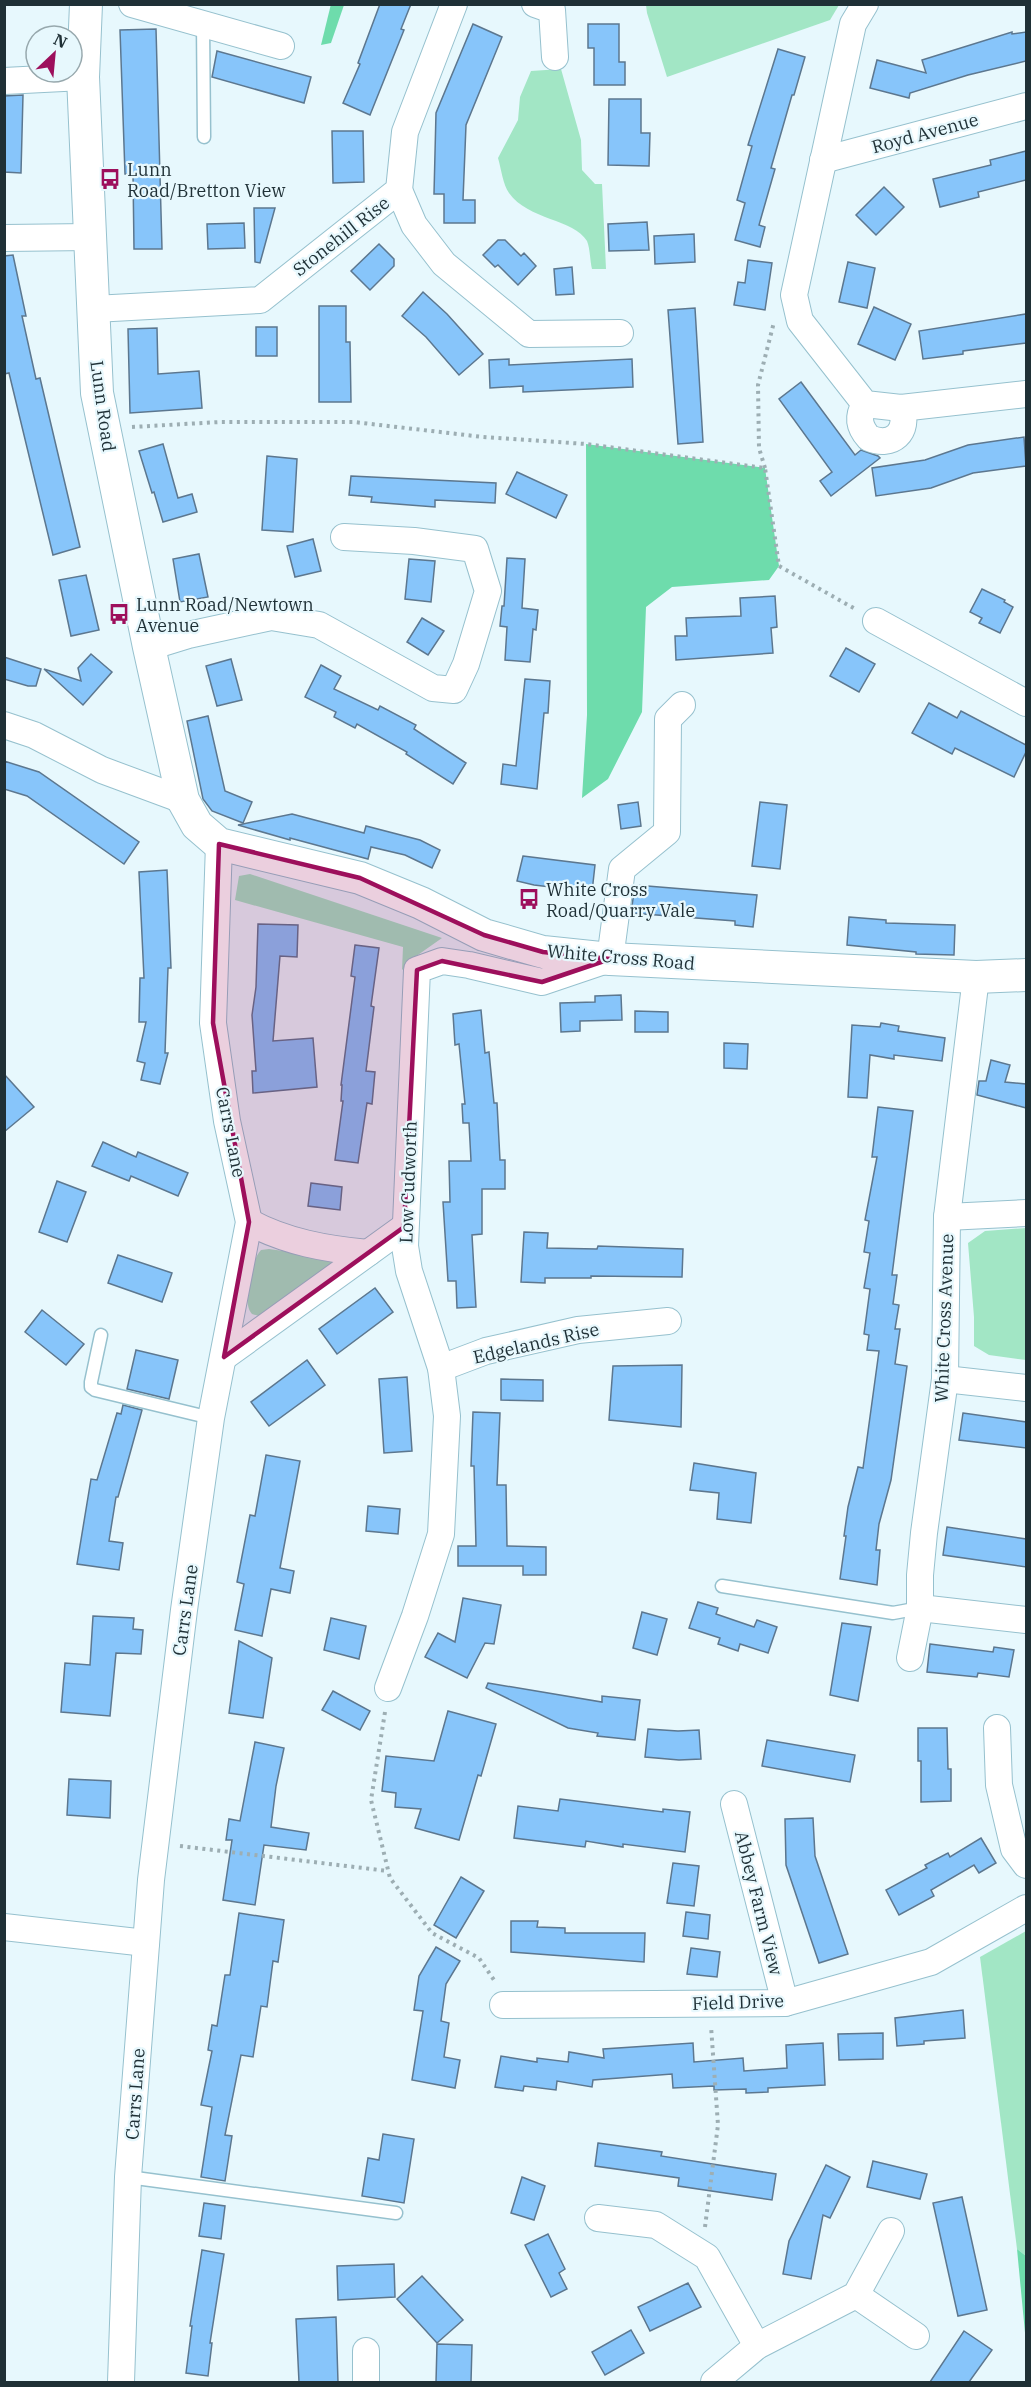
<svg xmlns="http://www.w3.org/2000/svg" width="1031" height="2387" viewBox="0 0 1031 2387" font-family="'IBM Plex Serif',serif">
<rect width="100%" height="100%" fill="#e7f8fd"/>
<g fill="#a2e6c5">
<path d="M646 5V4L839 5 830 20 667 77 647 13Z"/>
<path d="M561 69 581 140 582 170 595 184H602L606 269H592C590 261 590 248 587 241 574 219 528 220 509 193 503 185 501 168 498 158L518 120 520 97 531 71Z"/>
<path d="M250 874 442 938 415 957 402 970 403 947 235 900 239 876Z"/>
<path d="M1026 1228V1360L989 1355 974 1346V1317L968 1243 985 1231Z"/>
<path d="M269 1249 340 1259 259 1316 252 1314C241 1303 251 1260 261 1250Z"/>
<path d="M1026 1931V2256L1017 2249 980 1957Z"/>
</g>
<g fill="#6edcac">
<path d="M331 4 344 5 331 43 321 45Z"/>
<path d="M586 444 765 468 779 566 769 580 672 587 646 607 642 712 608 779 582 798 587 715Z"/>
<path d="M1017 2249 1026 2256V2343Z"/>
</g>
<g fill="#87c5fa" stroke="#5c778f" stroke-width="1.5">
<path d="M380 4H411L401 29 404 30 370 115 343 103 360 64 358 63Z"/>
<path d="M473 24 502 37 466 125 463 200H475V223H444V194H434L436 113Z"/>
<path d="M588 24H619V62H625V85H594V48H588Z"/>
<path d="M156 29 162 249H134L133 174H125L120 30Z"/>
<path d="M1012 32V34L1026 32V61L968 75 910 93 909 98 870 88 877 60 926 73 922 60Z"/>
<path d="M778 49 805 57 794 95H792L771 168 775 169 759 225 765 227 760 247 735 240 745 203 737 200 752 146 748 145Z"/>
<path d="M217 51 311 77 304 103 212 77Z"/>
<path d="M23 95 21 173 4 172V96Z"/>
<path d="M609 99H641V133H650L649 166 608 165Z"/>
<path d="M332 131H363L364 182 333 183Z"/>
<path d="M1026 151V180L978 192 979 197 940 207 933 179 991 165 990 160Z"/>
<path d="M884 187 904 207 876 235 856 215Z"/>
<path d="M254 208H275L260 263 255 262Z"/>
<path d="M647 222 649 250 609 251 608 224Z"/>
<path d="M244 223 245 248 208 249 207 224Z"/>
<path d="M694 234 695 262 655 264 654 236Z"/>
<path d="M498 240H505L521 256 524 253 536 266 518 285 498 265 495 267 483 255Z"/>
<path d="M379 244 394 259V266L370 290 351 271Z"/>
<path d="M13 255 26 316H22L36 379 40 378 80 547 53 555 9 373 4 374V256Z"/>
<path d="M748 260 772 263 765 310 734 305 738 282 745 283Z"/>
<path d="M848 262 875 268 867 308 839 302Z"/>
<path d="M572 267 574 294 556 295 554 269Z"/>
<path d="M423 292 447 314 483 354 459 375 426 337 402 316Z"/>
<path d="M319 306H346V342H350L351 402H319Z"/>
<path d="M874 307 911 324 895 360 858 344Z"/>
<path d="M695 308 703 442 678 444 668 310Z"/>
<path d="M1026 314V343L963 351V354L923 359 919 331Z"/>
<rect x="256" y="327" width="21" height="29"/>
<path d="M157 328 158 374 199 371 202 408 130 413 128 329Z"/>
<path d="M509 359V365L632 359 633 387 523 392V386L490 388 489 360Z"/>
<path d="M801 382 855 455 861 450 878 456 880 458 831 496 820 481 832 472 779 399Z"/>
<path d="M1024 437 1026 466 973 473 931 488 876 496 872 468 925 460 968 445Z"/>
<path d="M163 444 178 498 192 494 197 512 163 522 154 492 152 493 139 451Z"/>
<path d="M267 456 297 459 293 532 262 530Z"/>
<path d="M517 472 567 495 556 518 506 494Z"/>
<path d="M351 476 496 483 495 503 435 500V507L371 502 372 497 349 495Z"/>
<path d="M313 539 321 571 295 577 287 546Z"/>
<path d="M199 554 208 597 180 602 173 559Z"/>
<path d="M507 558 525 559 522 608 538 610 536 630 533 629 530 662 505 660 507 627 500 626 502 606H504Z"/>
<path d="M409 559 435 561 431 602 405 599Z"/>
<path d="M86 575 99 630 71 636 59 580Z"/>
<path d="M982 589 1005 600 1004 602 1013 607 1000 633 979 623 982 618 970 612Z"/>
<path d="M775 596 777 627 771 628 773 653 676 660 675 636H687L686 618 741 616 740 598Z"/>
<path d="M422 618 444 631 428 655 407 642Z"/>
<path d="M846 648 875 664 859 692 830 676Z"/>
<path d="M91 654 112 672 83 705 44 669 81 681 78 668Z"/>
<path d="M4 657 41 669 36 686H28L4 679Z"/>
<path d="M231 659 242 700 217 706 206 666Z"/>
<path d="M321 665 341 676 334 689 378 710 380 706 416 725 414 729 466 763 453 784 406 754 407 752 357 724 355 728 334 717 336 712 305 697Z"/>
<path d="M525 679 550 681 548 713H544L537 789 501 784 503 764 516 766Z"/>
<path d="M929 703 957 718 961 711 1026 745V752L1014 777 955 748 952 754 912 733Z"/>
<path d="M208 716 225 791 252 802 243 823 212 811 203 799 187 721Z"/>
<path d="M4 761 39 772 139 842 124 864 27 796 4 789Z"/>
<path d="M638 802 641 826 621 829 618 805Z"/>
<path d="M760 802 787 805 780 869 752 866Z"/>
<path d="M292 814 364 833 366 826 420 840 440 850 432 868 405 855 371 847 368 859 290 838V840L238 825Z"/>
<path d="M523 856 595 865 592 892 534 885 517 881Z"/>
<path d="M167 870 171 968H168L165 1053H168L160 1084 141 1080 145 1063 137 1061 146 1022H139L140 978H144L139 872Z"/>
<path d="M635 885 757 895 753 927 735 925V921L631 913Z"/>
<path d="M849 917 886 920V923L955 925 954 955 916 954V952L847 945Z"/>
<path d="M258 924 298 925 297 957 280 956 273 1041 313 1038 317 1087 253 1093 252 1071H256L252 1015 256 987Z"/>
<path d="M355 945 379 948 371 1006 374 1007 366 1071 375 1072 372 1104 367 1103 358 1163 335 1160 343 1101H341L342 1085H341L355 977 351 976Z"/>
<path d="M621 995 622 1020 580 1021V1031L561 1032 560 1003 595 1002V996Z"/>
<path d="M481 1010 485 1053 489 1052 494 1103H497L500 1160H505V1189H482V1234L472 1235 476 1307 457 1308 456 1281H448L443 1202H450L449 1161H471L469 1123H463L462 1104H465L459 1044 455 1045 453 1014Z"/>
<path d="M635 1011 668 1012V1032H635Z"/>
<path d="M881 1023 899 1026 898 1031 945 1038 942 1061 894 1055V1059L870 1055 867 1098 848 1097 852 1025 880 1027Z"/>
<path d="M724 1043 748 1044 747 1069 724 1068Z"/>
<path d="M991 1060 1010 1065 1005 1082 1026 1084V1108L977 1095 979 1081H986Z"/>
<path d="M4 1074 34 1107 4 1132Z"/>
<path d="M878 1107 913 1111 892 1275H897L893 1304 899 1305 895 1329H900L895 1364 907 1366 891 1480 879 1524 876 1550H880L877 1585 840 1579 846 1536H844L848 1507 858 1467 863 1468 879 1351 867 1350 869 1335 864 1334 870 1289 864 1288 870 1253 864 1252 869 1221 865 1220 877 1157H872Z"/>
<path d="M103 1142 136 1157 138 1152 188 1173 178 1196 131 1176 129 1181 92 1166Z"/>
<path d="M57 1181 86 1192 67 1242 39 1232Z"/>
<path d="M311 1183 342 1187 340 1210 308 1206Z"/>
<path d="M524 1232 548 1233 547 1248 597 1249 598 1246 683 1249 682 1277 591 1276V1278H545V1283L521 1282Z"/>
<path d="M118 1255 172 1273 162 1302 108 1283Z"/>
<path d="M375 1288 393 1312 337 1354 319 1329Z"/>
<path d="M42 1310 84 1344 66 1365 25 1332Z"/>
<path d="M136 1350 178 1360 169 1399 127 1389Z"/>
<path d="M307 1360 325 1385 269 1426 251 1402Z"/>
<path d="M682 1365 681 1427 609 1420 613 1366Z"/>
<path d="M407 1377 412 1451 384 1453 379 1379Z"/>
<path d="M501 1379 543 1380V1401L501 1400Z"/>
<path d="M123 1405 142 1410 118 1497H116L109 1541 123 1543 119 1570 77 1564 91 1479 97 1480 117 1413 121 1414Z"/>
<path d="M473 1412 500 1413 497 1485H506L507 1546 546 1547V1575H523V1566H458V1546H476L474 1466H471Z"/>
<path d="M963 1413 1026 1422V1448L959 1440Z"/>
<path d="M266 1455 300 1461 280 1568 294 1571 290 1593 271 1589 262 1636 235 1630 244 1584 237 1582 250 1515 255 1516Z"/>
<path d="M694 1463 756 1473 751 1523 717 1519 719 1493 690 1490Z"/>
<path d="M368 1506 400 1509 398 1534 366 1531Z"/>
<path d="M947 1527 1026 1539V1567L943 1555Z"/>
<path d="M463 1598 501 1605 494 1644 485 1643 467 1678 425 1657 438 1633 455 1642Z"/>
<path d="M698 1602 718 1608 716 1614 754 1627 757 1620 777 1627 768 1653 740 1644 738 1651 718 1644 720 1638 689 1628Z"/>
<path d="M642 1612 667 1619 657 1655 633 1648Z"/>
<path d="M93 1616 134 1618 133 1629 143 1630 141 1654 116 1653 110 1716 61 1712 65 1663 90 1665Z"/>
<path d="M331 1618 366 1626 359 1659 324 1650Z"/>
<path d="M842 1623 871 1627 858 1701 830 1695Z"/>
<path d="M239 1641 272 1658 263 1718 229 1713Z"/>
<path d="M930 1644 993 1652 994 1647 1014 1650 1009 1677 978 1673 977 1677 927 1672Z"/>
<path d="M488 1683 602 1702V1696L640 1700 635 1740 597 1736 598 1733 568 1728 486 1688Z"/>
<path d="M333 1691 370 1711 360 1730 322 1710Z"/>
<path d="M448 1711 496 1724 481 1776 478 1775 459 1840 415 1828 421 1809 395 1807 396 1793 382 1791 386 1756 434 1761Z"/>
<path d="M918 1728H947L948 1769H951V1801L921 1802V1761H918Z"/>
<path d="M648 1729 678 1731 699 1730 701 1759 679 1760 645 1757Z"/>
<path d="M767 1740 855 1755 850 1782 762 1766Z"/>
<path d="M255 1742 284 1748 276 1786 271 1827 309 1833 306 1850 264 1845 255 1905 223 1900 232 1840H226L229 1819 240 1821Z"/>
<path d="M69 1779 111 1781 110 1818 67 1815Z"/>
<path d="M560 1799 663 1812V1809L690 1812 685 1852 623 1844V1847L586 1841 585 1847 514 1838 518 1806 558 1811Z"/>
<path d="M813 1818 815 1856 848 1954 819 1963 786 1865 785 1819Z"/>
<path d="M981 1838 996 1863 979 1873 974 1865 931 1890 934 1896 899 1915 886 1890 927 1868 925 1865 948 1853 950 1857Z"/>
<path d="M673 1863 699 1866 694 1906 667 1903Z"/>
<path d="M461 1877 484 1891 456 1938 434 1925Z"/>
<path d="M686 1912 710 1915 708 1939 683 1936Z"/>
<path d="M239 1913 284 1920 278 1962 273 1961 267 2007 261 2006 253 2057 241 2055 225 2135 232 2136 225 2181 201 2177 212 2107 201 2105 212 2051 208 2050 212 2025 217 2026 225 1975H230Z"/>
<path d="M511 1921H538L537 1927 565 1928V1933H645L644 1962 511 1952Z"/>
<path d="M436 1947 460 1961 446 1984 441 2021 449 2023 444 2057 460 2060 455 2088 412 2080 423 2011 414 2010 419 1976Z"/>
<path d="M691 1948 720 1952 717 1977 687 1974Z"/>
<path d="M963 2010 965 2038 924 2041V2044L897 2046 895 2018Z"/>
<path d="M883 2033V2059L839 2060 838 2034Z"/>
<path d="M693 2043 694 2062 743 2058 744 2071 787 2068 786 2045 823 2043 825 2085 768 2088V2092L746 2093V2089L714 2090V2086L673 2088 672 2074 593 2080 592 2087 557 2081 556 2090 524 2086 523 2091 495 2087 501 2056 537 2062V2058L568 2062 569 2052 604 2058 603 2049Z"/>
<path d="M383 2134 414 2139 404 2203 362 2196 368 2158 379 2160Z"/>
<path d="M598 2143 662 2152 661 2156 776 2174 772 2200 678 2186 679 2178 595 2166Z"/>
<path d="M873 2161 927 2174 920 2199 867 2187Z"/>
<path d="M826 2165 850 2177 830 2218 823 2215 811 2279 783 2274 789 2241Z"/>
<path d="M522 2177 545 2186 534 2220 511 2213Z"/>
<path d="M962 2197 987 2310 958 2316 933 2203Z"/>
<path d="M204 2203 225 2206 221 2239 199 2236Z"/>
<path d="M548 2234 565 2269 559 2273 567 2289 551 2297 525 2245Z"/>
<path d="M202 2250 224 2254 210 2343H212L208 2376 186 2373 192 2326H190Z"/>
<path d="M394 2264 395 2297 338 2300 337 2266Z"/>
<path d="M422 2276 463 2320 437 2343 397 2299Z"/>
<path d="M688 2283 701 2307 650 2331 638 2307Z"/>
<path d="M336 2317 338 2382H299L296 2319Z"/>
<path d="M631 2330 644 2353 605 2375 592 2352Z"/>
<path d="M964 2331 992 2350 969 2382H930Z"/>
<path d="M437 2344 472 2345 471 2382H436Z"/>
</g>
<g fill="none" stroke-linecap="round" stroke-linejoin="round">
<defs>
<g id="service">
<path d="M203 23 204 137"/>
<path d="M101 1335 91 1382V1387L95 1390 211 1418"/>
<path d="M722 1586 893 1613 920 1608"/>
<path d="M128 2177 396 2213"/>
</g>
<g id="minor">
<path d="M132 4 281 46"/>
<path d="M535 4 552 10 555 57"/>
<path d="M865 4 853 24 794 295 800 321 865 404 901 408 1026 394"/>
<path d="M4 81 83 77"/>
<path d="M823 160 1026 106"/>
<path d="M399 190 414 225 444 264 529 334 620 333"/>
<path d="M4 238 90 237"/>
<path d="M94 309 260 300 399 190 405 132 454 4"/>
<path d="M865 404C857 417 859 427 869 438 892 448 910 432 901 408"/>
<path d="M876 621 1026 703"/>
<path d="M149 647 188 635 271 617 319 625 433 688 454 690 466 664 488 591 475 549 414 541 344 537"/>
<path d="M4 725 34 735 102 770 183 800"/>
<path d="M947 1217 1026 1213"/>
<path d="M249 1222C286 1242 326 1249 368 1253"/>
<path d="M224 1357 404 1227"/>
<path d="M441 1368 486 1351 578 1330 668 1321"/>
<path d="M945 1379 1026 1388"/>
<path d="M920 1608 1026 1620"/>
<path d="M910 1658 920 1608V1575L924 1533 945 1379 947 1217 976 977"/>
<path d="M388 1688 415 1616 441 1534 447 1416 441 1368 409 1271 405 1246 417 970 442 961 469 965 542 982 610 959 622 869 667 832 668 719 682 705"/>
<path d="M997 1728 999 1785 1014 1849 1026 1865"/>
<path d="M734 1804 785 2003"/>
<path d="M4 1927 146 1943"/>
<path d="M503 2005 785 2003 931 1962 1026 1908"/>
<path d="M598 2218 656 2225 707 2257 757 2346"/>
<path d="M856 2295 916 2336"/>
<path d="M366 2351V2382"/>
<path d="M121 2382 128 2177 151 1880 184 1610 211 1418 249 1222 227 1121 213 1023 219 844"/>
<path d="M714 2382 757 2346 856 2295 891 2231"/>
</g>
<path id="tertiary" d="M86 4 83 77 97 393 149 647 183 800 197 825 219 844 360 878 421 903 484 935 543 952 610 959 976 977 1026 975"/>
</defs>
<use href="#service" stroke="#96c1ce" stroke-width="15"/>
<use href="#minor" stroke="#96c1ce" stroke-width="28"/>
<use href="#tertiary" stroke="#96c1ce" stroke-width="34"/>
<g stroke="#9daeb3" stroke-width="4" stroke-dasharray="3 4.5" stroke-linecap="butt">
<path d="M132 427 220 422H354L483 437 586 444 765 468 779 566 857 610"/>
<path d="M765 468 759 448 758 385 774 322"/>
<path d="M385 1712 371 1800 390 1878 432 1933 479 1958 496 1983"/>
<path d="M180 1846 388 1871"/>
<path d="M705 2227 718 2125 711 2026"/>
</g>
<use href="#service" stroke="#fff" stroke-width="12"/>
<use href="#minor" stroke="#fff" stroke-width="26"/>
<use href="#tertiary" stroke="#fff" stroke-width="32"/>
</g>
<path fill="#9d0f5c" fill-opacity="0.2" stroke="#9d0f5c" stroke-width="4.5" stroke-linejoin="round" d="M219 844 360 878 484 935 543 952 610 959 542 982 442 961 417 970 404 1227 224 1357 249 1222 213 1023Z"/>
<defs>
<symbol id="bus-bare" viewBox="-9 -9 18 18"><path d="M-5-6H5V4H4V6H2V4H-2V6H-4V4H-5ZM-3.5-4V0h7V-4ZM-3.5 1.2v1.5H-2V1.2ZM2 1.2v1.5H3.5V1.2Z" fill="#9d0f5c" stroke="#e7f8fd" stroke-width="2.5" paint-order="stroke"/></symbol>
</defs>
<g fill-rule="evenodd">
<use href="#bus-bare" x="95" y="164" width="30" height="30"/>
<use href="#bus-bare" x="104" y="599" width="30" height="30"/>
<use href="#bus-bare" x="514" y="884" width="30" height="30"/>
</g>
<g text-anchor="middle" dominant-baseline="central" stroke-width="4.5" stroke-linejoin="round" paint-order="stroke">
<g font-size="18" fill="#1f3036" stroke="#e7f8fd">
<text transform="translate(925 133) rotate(-15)">Royd Avenue</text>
<text transform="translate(341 236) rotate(-38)">Stonehill Rise</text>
<text transform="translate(103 406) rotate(82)">Lunn Road</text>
<text transform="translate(621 957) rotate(5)">White Cross Road</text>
<text transform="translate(231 1132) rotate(79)">Carrs Lane</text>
<text transform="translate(408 1182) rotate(-88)">Low Cudworth</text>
<text transform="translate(944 1318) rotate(-88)">White Cross Avenue</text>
<text transform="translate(536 1343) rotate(-13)">Edgelands Rise</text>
<text transform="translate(185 1610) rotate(-82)">Carrs Lane</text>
<text transform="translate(759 1903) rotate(76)">Abbey Farm View</text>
<text transform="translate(738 2002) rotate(-2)">Field Drive</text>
<text transform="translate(135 2094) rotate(-86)">Carrs Lane</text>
</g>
<g font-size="18" fill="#1f3036" stroke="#e7f8fd" text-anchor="start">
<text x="127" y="169">Lunn<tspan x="127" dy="21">Road/Bretton View</tspan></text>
<text x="136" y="604">Lunn Road/Newtown<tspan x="136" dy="21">Avenue</tspan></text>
<text x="546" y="889">White Cross<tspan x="546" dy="21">Road/Quarry Vale</tspan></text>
</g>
</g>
<rect width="1031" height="2387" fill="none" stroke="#1f3036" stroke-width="12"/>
<g transform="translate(54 54) rotate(26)"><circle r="28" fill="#e7f8fd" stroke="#97a8ad" stroke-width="1.5"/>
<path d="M0-4.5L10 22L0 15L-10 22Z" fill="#9d0f5c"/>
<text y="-9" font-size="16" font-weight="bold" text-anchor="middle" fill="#1f3036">N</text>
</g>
</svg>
